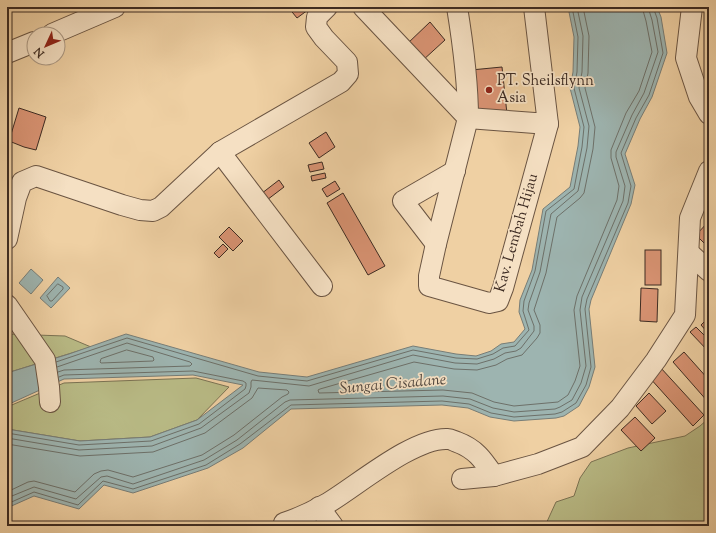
<svg xmlns="http://www.w3.org/2000/svg" width="716" height="533" viewBox="0 0 716 533" font-family="'Sorts Mill Goudy',serif">
<rect width="100%" height="100%" fill="#efd0a3"/>
<filter id="stains"><feTurbulence type="fractalNoise" baseFrequency=".005" numOctaves="4"/><feColorMatrix values="0 0 0 0 .2 0 0 0 0 .09 0 0 0 0 .02 0 0 0 .5 -.17"/></filter>
<radialGradient id="worn" r=".72"><stop offset=".6" stop-color="#630" stop-opacity="0"/><stop offset="1" stop-color="#630" stop-opacity=".3"/></radialGradient>
<g fill="#b9bb86" stroke="#7b7354">
<path d="M7 334 65 336 91 347 7 373Z"/>
<path d="M196 378 229 387 197 420 150 437 80 441 7 429V407L64 383Z"/>
<path d="M709 418V526H545L556 502 574 496 580 478 591 462 628 448 685 436 700 426Z"/>
</g>
<g fill="#9db4b0" stroke="#777d77">
<path d="M568 7H657L661 17 667 53 652 97 640 119 625 154 635 185 631 204 591 300 589 309 595 367 589 387 579 406 564 416 556 418 514 421 490 417 468 408 442 405 291 409 243 448 208 468 133 493 104 485 79 509 34 496 7 508V429L80 441 150 437 197 420 243 385 193 375 64 379 7 405V373L69 354 126 334 259 372 307 377 413 346 456 354 476 356 491 351 501 344 514 342 525 329 519 312 520 300 532 270 543 209 570 187 578 146 580 127 570 88 573 72 574 37Z"/>
<path d="M31 269 43 280 31 294 19 283Z"/>
<path d="M58 277 70 288 51 308 40 298Z"/>
</g>
<g fill="none" stroke-linecap="round" stroke-linejoin="round">
<g stroke="#6d7069" stroke-width="1">
<path d="M583 7 589 36 588 73 585 88 595 127 593 149 584 193 580 198 557 217 546 273 534 310 540 325V333L537 338 522 355 507 359 496 365 477 370 454 369 414 362 320 389 318 390 319 393 443 390 472 393 494 402 514 406 558 402 568 395 575 381 580 366 574 310 577 296 617 200 619 186 611 158V150L626 113 639 91 652 52 646 21 642 7"/>
<path d="M58 284 63 287V289L52 301H50L47 296Z"/>
<path d="M127 350 153 357 154 360 153 361 101 363 100 362 101 359Z"/>
<path d="M56 362 127 338 258 376 307 381 413 350 456 358 477 359 493 354 503 348 515 346 529 330 523 311 524 301 535 271 546 211 574 189 582 147 584 127 574 88 577 72 578 37 572 7"/>
<path d="M57 367 127 343 190 362 192 364 190 366 64 370 58 372"/>
<path d="M7 433 79 445 151 441 199 424 245 389 246 386V383L243 381 193 371 64 375 59 377"/>
<path d="M7 438 79 450 152 446 201 428 249 393 251 387V382L252 380 309 386 413 355 455 363 477 364 494 359 505 353 516 351 521 348 534 331V326L528 310 529 303 540 272 551 214 578 191 587 148 589 126 579 88 582 72 583 36 577 7"/>
<path d="M7 444 80 456 153 452 205 433 252 398 258 388 287 390 289 392 288 394 282 397 234 435 202 455 133 477 108 470 101 471 94 474 75 492 34 481 28 482 7 492"/>
<path d="M7 498 34 487 76 499 101 477 107 476 133 484 204 460 237 440 285 402 290 400 443 396 470 399 493 408 514 412 555 409 560 407 572 400 581 383 586 366 580 310 582 297 623 201 625 186 616 157V152L632 115 644 93 658 52 652 20 648 7"/>
<path d="M7 504 34 492 78 505 103 481 133 489 206 465 240 444 291 405 442 401 469 404 491 413 514 417 555 414 562 412 576 403 586 385 591 367 585 309 587 299 628 203 631 186 621 153 636 118 649 95 663 53 657 18 653 7"/>
</g>
</g>
<g fill="#d99373" stroke="#3d2b22">
<path d="M288 7H312L297 18Z"/>
<path d="M430 22 445 40 422 61 407 44Z"/>
<path d="M502 67 507 114 475 111 471 70Z"/>
<path d="M19 108 46 117 36 150 24 147 9 141Z"/>
<path d="M326 132 335 147 319 158 309 143Z"/>
<path d="M322 162 324 169 310 172 308 165Z"/>
<path d="M325 173 326 178 312 181 311 176Z"/>
<path d="M279 180 284 187 263 203 257 197Z"/>
<path d="M335 181 340 189 327 197 322 189Z"/>
<path d="M343 193 385 266 368 275 327 203Z"/>
<path d="M709 221V248L696 235Z"/>
<path d="M229 227 243 241 233 251 219 237Z"/>
<path d="M223 244 228 249 219 258 214 253Z"/>
<rect x="645" y="250" width="16" height="35"/>
<path d="M641 288 658 289 657 322 640 321Z"/>
<path d="M707 319 709 321V334L701 325Z"/>
<path d="M696 327 709 340V352L690 332Z"/>
<path d="M684 352 709 380V403L673 362Z"/>
<path d="M660 367 704 415 693 426 649 377Z"/>
<path d="M649 393 666 411 652 424 636 406Z"/>
<path d="M635 417 655 438 641 451 621 430Z"/>
</g>
<g fill="none" stroke-linecap="round" stroke-linejoin="round">
<defs>
<g id="minor">
<path d="M363 7 468 118 548 124 534 7"/>
<path d="M457 7C463 44 468 81 468 118L436 244 429 276V286L489 303 498 301 503 288 548 124"/>
<path d="M692 7 686 58 699 97 709 114"/>
<path d="M52 34 115 7"/>
<path d="M7 53 34 42"/>
<path d="M220 152 322 286"/>
<path d="M7 239 16 198 22 182 36 176 122 205 140 210 153 211 161 207 220 152 341 82 348 74 347 62 324 38 316 27 317 17 327 7"/>
<path d="M436 244 403 201 455 171"/>
<path d="M689 253 709 271"/>
<path d="M7 305 45 360 49 387 50 402"/>
<path d="M462 479 494 476 538 464 582 447 620 408 656 360 685 315 690 218 709 171"/>
<path d="M319 507 333 526"/>
<path d="M284 523C299 518 314 511 328 503 358 485 414 437 448 439 451 439 454 441 457 442 476 449 483 460 494 476"/>
</g>
</defs>
<use href="#minor" stroke="#6a5442" stroke-width="22"/>
<use href="#minor" stroke="#f5e0c3" stroke-width="20"/>
</g>
<circle fill="#8f2418" stroke="#f5e0c3" stroke-width="1.5" cx="489" cy="90" r="4"/>
<g text-anchor="middle" dominant-baseline="central" stroke-width="3.5" stroke-linejoin="round" paint-order="stroke">
<g font-size="15" fill="#3d2b22" stroke="#f5e0c3" text-anchor="start">
<text x="497" y="81">PT. Sheilsflynn<tspan x="497" dy="17">Asia</tspan></text>
</g>
<g font-size="15" fill="#3d2b22" stroke="#f5e0c3">
<text transform="translate(517 233) rotate(-74)">Kav. Lembah Hijau</text>
</g>
<g font-size="16" font-style="italic" fill="#50463e" stroke="#f5e0c3">
<text transform="translate(393 385) rotate(-5)">Sungai Cisadane</text>
</g>
</g>
<rect width="716" height="533" fill="none" stroke="#efd0a3" stroke-width="24"/>
<rect x="8" y="8" width="700" height="517" fill="none" stroke="#3d2b22" stroke-width="2"/>
<rect x="12" y="12" width="692" height="509" fill="none" stroke="#3d2b22"/>
<g transform="translate(46 46) rotate(226)"><circle r="19" fill="#f5e0c3" stroke="#ab9883"/>
<path d="M0-3L7 15L0 10L-7 15Z" fill="#8f2418"/>
<text y="-6" font-size="11" font-weight="bold" text-anchor="middle" fill="#3d2b22">N</text>
</g>
<rect width="100%" height="100%" filter="url(#stains)"/>
<rect width="100%" height="100%" fill="url(#worn)"/>
</svg>
